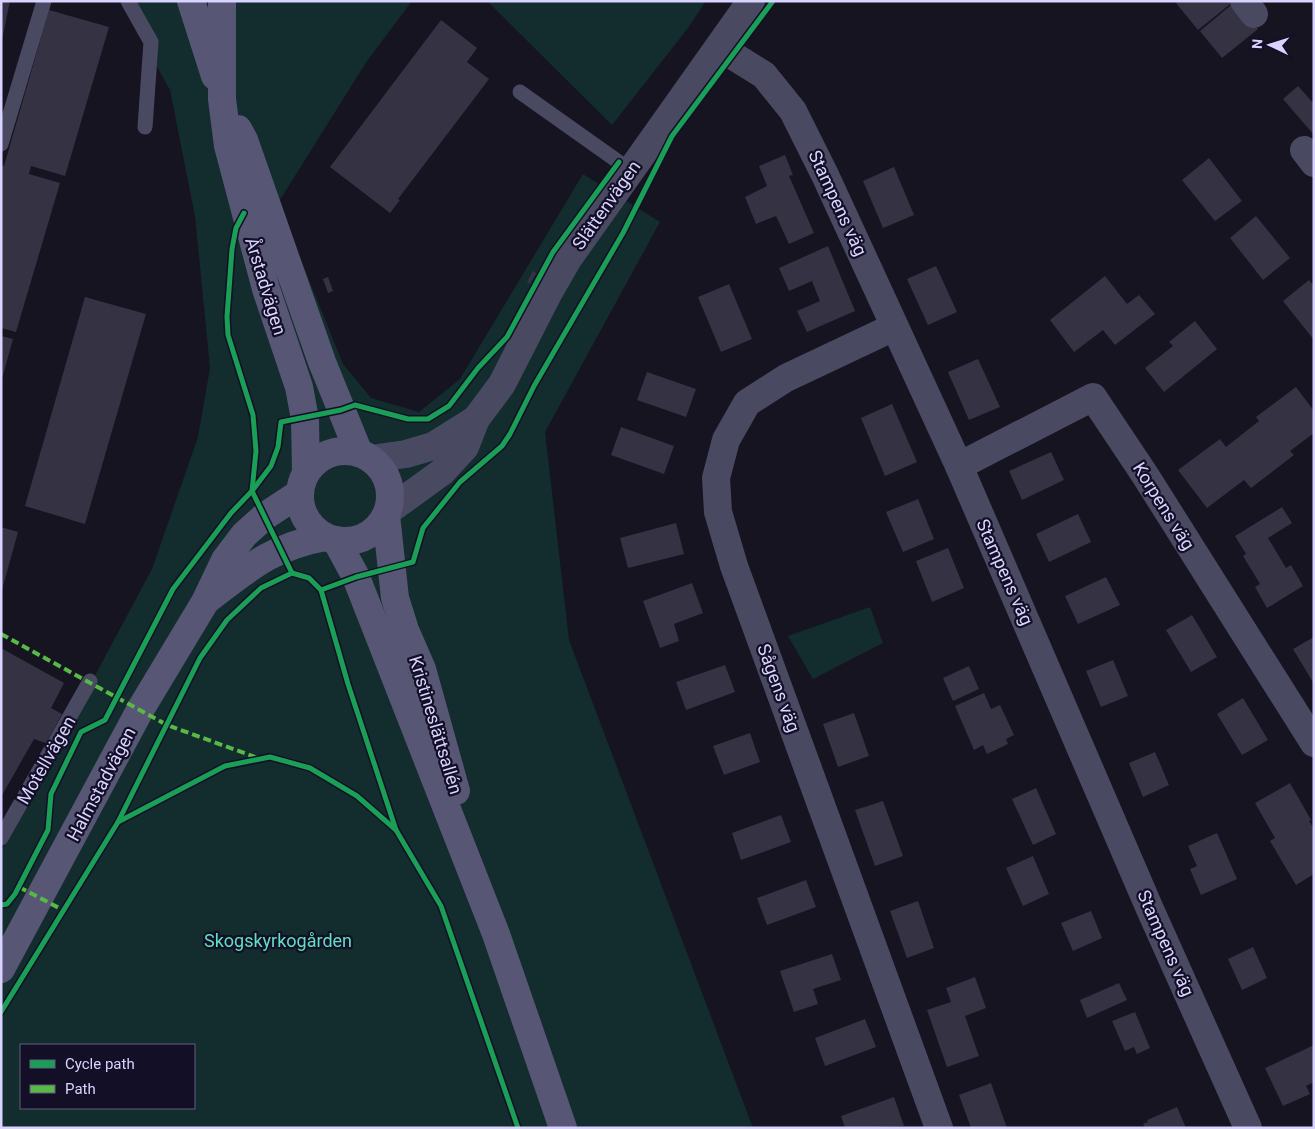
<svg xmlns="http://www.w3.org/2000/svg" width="1315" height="1129" viewBox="0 0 1315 1129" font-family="Roboto,sans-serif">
<rect width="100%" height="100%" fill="#161421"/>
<g fill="#132c2d" fill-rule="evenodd">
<path d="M120 1H412L367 61 278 203 343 364 371 398 419 412 460 379 583 174 660 222 545 432 569 640 753 1128H1V851L152 569 198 437 210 368 195 216 170 90ZM21 1045H194V1108H21Z"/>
<path d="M487 1H706L688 28 612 125Z"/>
<path d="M870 607 883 643 813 679 788 636Z"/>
</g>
<g fill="#343243">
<path d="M1 1H10L2 40 1 39Z"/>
<path d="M1178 1H1234L1198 30 1176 3Z"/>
<path d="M1236 1 1258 29 1222 58 1200 31Z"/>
<path d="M49 10 109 27 65 176 31 166 29 174 60 183 16 332 1 328V165L4 166Z"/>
<path d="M441 20 477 48 467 62 489 79 398 199 400 200 390 213 330 167Z"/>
<path d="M1298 86 1314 104V135L1283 99Z"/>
<path d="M785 155 793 175 789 176 814 233 789 244 776 216 756 224 745 197 767 186 759 166Z"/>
<path d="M1209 158 1242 201 1215 221 1182 180Z"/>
<path d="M894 167 914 215 883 228 863 181Z"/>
<path d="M1256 216 1290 258 1263 280 1230 238Z"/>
<path d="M828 246 855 311 807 332 797 311 820 301 812 281 789 291 779 268Z"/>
<path d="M936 266 957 312 928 325 907 279Z"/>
<path d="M533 271 536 273 530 284 527 282Z"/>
<path d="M1105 276 1127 304 1139 295 1155 314 1115 345 1103 330 1074 352 1050 320Z"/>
<path d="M328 277 333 291 328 293 323 279Z"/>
<path d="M1309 280 1314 286V340L1283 301Z"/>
<path d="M729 284 752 339 721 352 698 297Z"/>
<path d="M85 297 146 314 85 524 25 506Z"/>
<path d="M1195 321 1217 349 1164 392 1145 368 1173 346 1169 342Z"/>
<path d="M1 336 13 339 2 379H1Z"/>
<path d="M978 359 1000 407 969 420 948 372Z"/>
<path d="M647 372 696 389 686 417 637 400Z"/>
<path d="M1296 387 1314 411V433L1290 451 1294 455 1251 488 1244 480 1207 508 1178 470 1220 439 1226 447 1259 421 1256 417Z"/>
<path d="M892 404 917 462 885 476 861 418Z"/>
<path d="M621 427 674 446 664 474 611 455Z"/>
<path d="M1051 452 1064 480 1022 500 1009 471Z"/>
<path d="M918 499 934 539 903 552 886 512Z"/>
<path d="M1282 507 1292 523 1268 538 1286 568 1291 565 1303 586 1267 608 1255 587 1260 584 1243 556 1246 554 1235 536Z"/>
<path d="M1078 514 1091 542 1049 562 1036 534Z"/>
<path d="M676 523 684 554 628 568 620 538Z"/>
<path d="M1 527 18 532 2 590H1Z"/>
<path d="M948 548 964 588 932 602 916 561Z"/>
<path d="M1106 577 1120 605 1078 624 1065 596Z"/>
<path d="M692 583 703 613 674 624 679 641 660 648 643 601Z"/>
<path d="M1192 615 1217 657 1191 672 1166 630Z"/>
<path d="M1314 637V684L1293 649Z"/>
<path d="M1 648 64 683 51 708 62 714 46 743 34 739 1 797Z"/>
<path d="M1113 660 1128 696 1101 707 1086 671Z"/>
<path d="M725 665 735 692 686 710 676 682Z"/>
<path d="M969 666 979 689 953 701 943 678Z"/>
<path d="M984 693 991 709 1000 705 1014 735 1006 739 1008 744 987 754 983 745 974 750 955 706Z"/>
<path d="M1243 698 1268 740 1242 755 1217 714Z"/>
<path d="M854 713 869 756 838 767 823 724Z"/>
<path d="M750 733 760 762 724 775 713 746Z"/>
<path d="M1155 752 1169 785 1143 797 1129 763Z"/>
<path d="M1290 783 1311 820 1309 821 1314 829V874L1296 885 1270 841 1275 838 1255 803Z"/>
<path d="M1036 788 1056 834 1033 845 1012 799Z"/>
<path d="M883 801 903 856 875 866 855 810Z"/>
<path d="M781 815 791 842 741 860 732 833Z"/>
<path d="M1217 833 1237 879 1201 895 1190 869 1197 866 1188 846Z"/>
<path d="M1033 856 1049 894 1023 906 1006 868Z"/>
<path d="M806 880 816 907 767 925 757 898Z"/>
<path d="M918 901 934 948 907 958 890 911Z"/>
<path d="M1091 911 1102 938 1073 951 1061 923Z"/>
<path d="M1253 947 1267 978 1242 990 1228 959Z"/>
<path d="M832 954 841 980 813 989 818 1004 794 1012 780 971Z"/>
<path d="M975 977 986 1008 965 1016 979 1056 947 1067 927 1010 951 1002 946 988Z"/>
<path d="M1119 983 1127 1000 1087 1018 1080 1000Z"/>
<path d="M1135 1012 1150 1048 1137 1054 1134 1047 1125 1051 1112 1021Z"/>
<path d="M865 1019 876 1047 825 1066 815 1038Z"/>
<path d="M1314 1045V1082L1306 1086 1310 1094 1283 1106 1265 1068Z"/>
<path d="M991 1083 1007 1128H971L959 1095Z"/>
<path d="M894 1097 904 1126 845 1128 841 1116Z"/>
<path d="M1177 1107 1186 1128H1145L1143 1124 1148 1122 1147 1120Z"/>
</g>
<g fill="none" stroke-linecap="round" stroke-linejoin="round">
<g stroke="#4a4962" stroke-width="15">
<path d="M128 1 151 42 145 127"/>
<path d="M520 92 630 170"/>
<path d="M1 144 44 1"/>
<path d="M1 838 90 681"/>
</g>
<g stroke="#4a4962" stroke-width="28">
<path d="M1244 1 1254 14"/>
<path d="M719 47 764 75 793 111 825 175 959 466 1149 907 1248 1128"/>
<path d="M1304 150 1314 163"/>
<path d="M894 327 786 378 747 403 726 440 716 478 718 512 734 566 939 1128"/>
<path d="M371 459 406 454 433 446 476 419"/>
<path d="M959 466 1093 397 1145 475 1314 743"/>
<path d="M388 511 442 472 465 447 476 419 502 384 549 292 568 259 751 1"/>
</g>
<g stroke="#575674" stroke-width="28">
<path d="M191 1 215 76"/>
<path d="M222 1V99L228 146 266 289 299 387 305 419 306 473"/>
<path d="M238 129 244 140 322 362 359 453"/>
<circle cx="345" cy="496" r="45"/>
<path d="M386 515 395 598 405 630 422 669 456 791"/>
<path d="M336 540 356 577 496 934 563 1128"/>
<path d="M208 599C250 567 272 547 325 537"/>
<path d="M1 969 140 710 205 602 225 560 244 535 265 516 300 493"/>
</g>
<g stroke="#58b947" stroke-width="4" stroke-dasharray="8 4" stroke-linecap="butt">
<path d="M1 634 167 725 258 758"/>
<path d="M19 887 63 910"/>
</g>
<defs>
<g id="cycleway">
<path d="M244 213 236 228 232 249 227 317 228 335 253 415 256 451 252 491 292 573"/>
<path d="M321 590 348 684 396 830 441 906 518 1128"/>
<path d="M118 822 225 766 270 757 310 768 357 796 396 830"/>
<path d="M1 905 7 904 15 894 48 830 51 794 81 732 105 720 173 589 231 513 252 491 271 466 278 447 281 422 341 410 355 405 408 419H428L449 406 478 368 507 337 553 252 619 162"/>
<path d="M1 1012 118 822 200 658 227 620 261 588 292 573 309 578 321 590 356 577 413 562 423 528 460 482 502 446 510 434 534 386 623 233 672 136 773 1"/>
</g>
</defs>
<use href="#cycleway" stroke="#130f26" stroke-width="8"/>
<use href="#cycleway" stroke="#1a9f57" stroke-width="5"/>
</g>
<g text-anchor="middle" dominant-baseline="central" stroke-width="4.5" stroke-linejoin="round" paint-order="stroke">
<g font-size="18" fill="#d9d4ff" stroke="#130f26">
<text transform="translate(838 203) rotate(65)">Stampens väg</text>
<text transform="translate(606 205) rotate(-55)">Slättenvägen</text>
<text transform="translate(266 286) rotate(73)">Årstadvägen</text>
<text transform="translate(1164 506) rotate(58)">Korpens väg</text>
<text transform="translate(1005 572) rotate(66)">Stampens väg</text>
<text transform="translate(779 688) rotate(70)">Sågens väg</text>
<text transform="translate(436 725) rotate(73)">Kristineslättsallén</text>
<text transform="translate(46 760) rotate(-60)">Motellvägen</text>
<text transform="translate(101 784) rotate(-62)">Halmstadvägen</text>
<text transform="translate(1166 943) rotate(66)">Stampens väg</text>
</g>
<g font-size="18" fill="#5fe0c0" stroke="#130f26">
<text x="278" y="940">Skogskyrkogården</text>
</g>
</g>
<rect width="1315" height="1129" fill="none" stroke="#d9d4ff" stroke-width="5"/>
<rect x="20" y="1044" width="175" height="65" fill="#130f26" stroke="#625e7d"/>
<rect x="30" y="1060" width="25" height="8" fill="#1a9f57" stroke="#625e7d"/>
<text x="65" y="1069" font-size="15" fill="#d9d4ff">Cycle path</text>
<rect x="30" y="1085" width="25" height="8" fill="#58b947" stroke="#625e7d"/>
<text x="65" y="1094" font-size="15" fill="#d9d4ff">Path</text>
<g transform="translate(1270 45) rotate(274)" stroke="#130f26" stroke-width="4" paint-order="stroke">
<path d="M0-4L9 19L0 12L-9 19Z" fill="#d9d4ff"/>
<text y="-8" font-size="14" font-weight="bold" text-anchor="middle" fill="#d9d4ff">N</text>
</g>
</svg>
